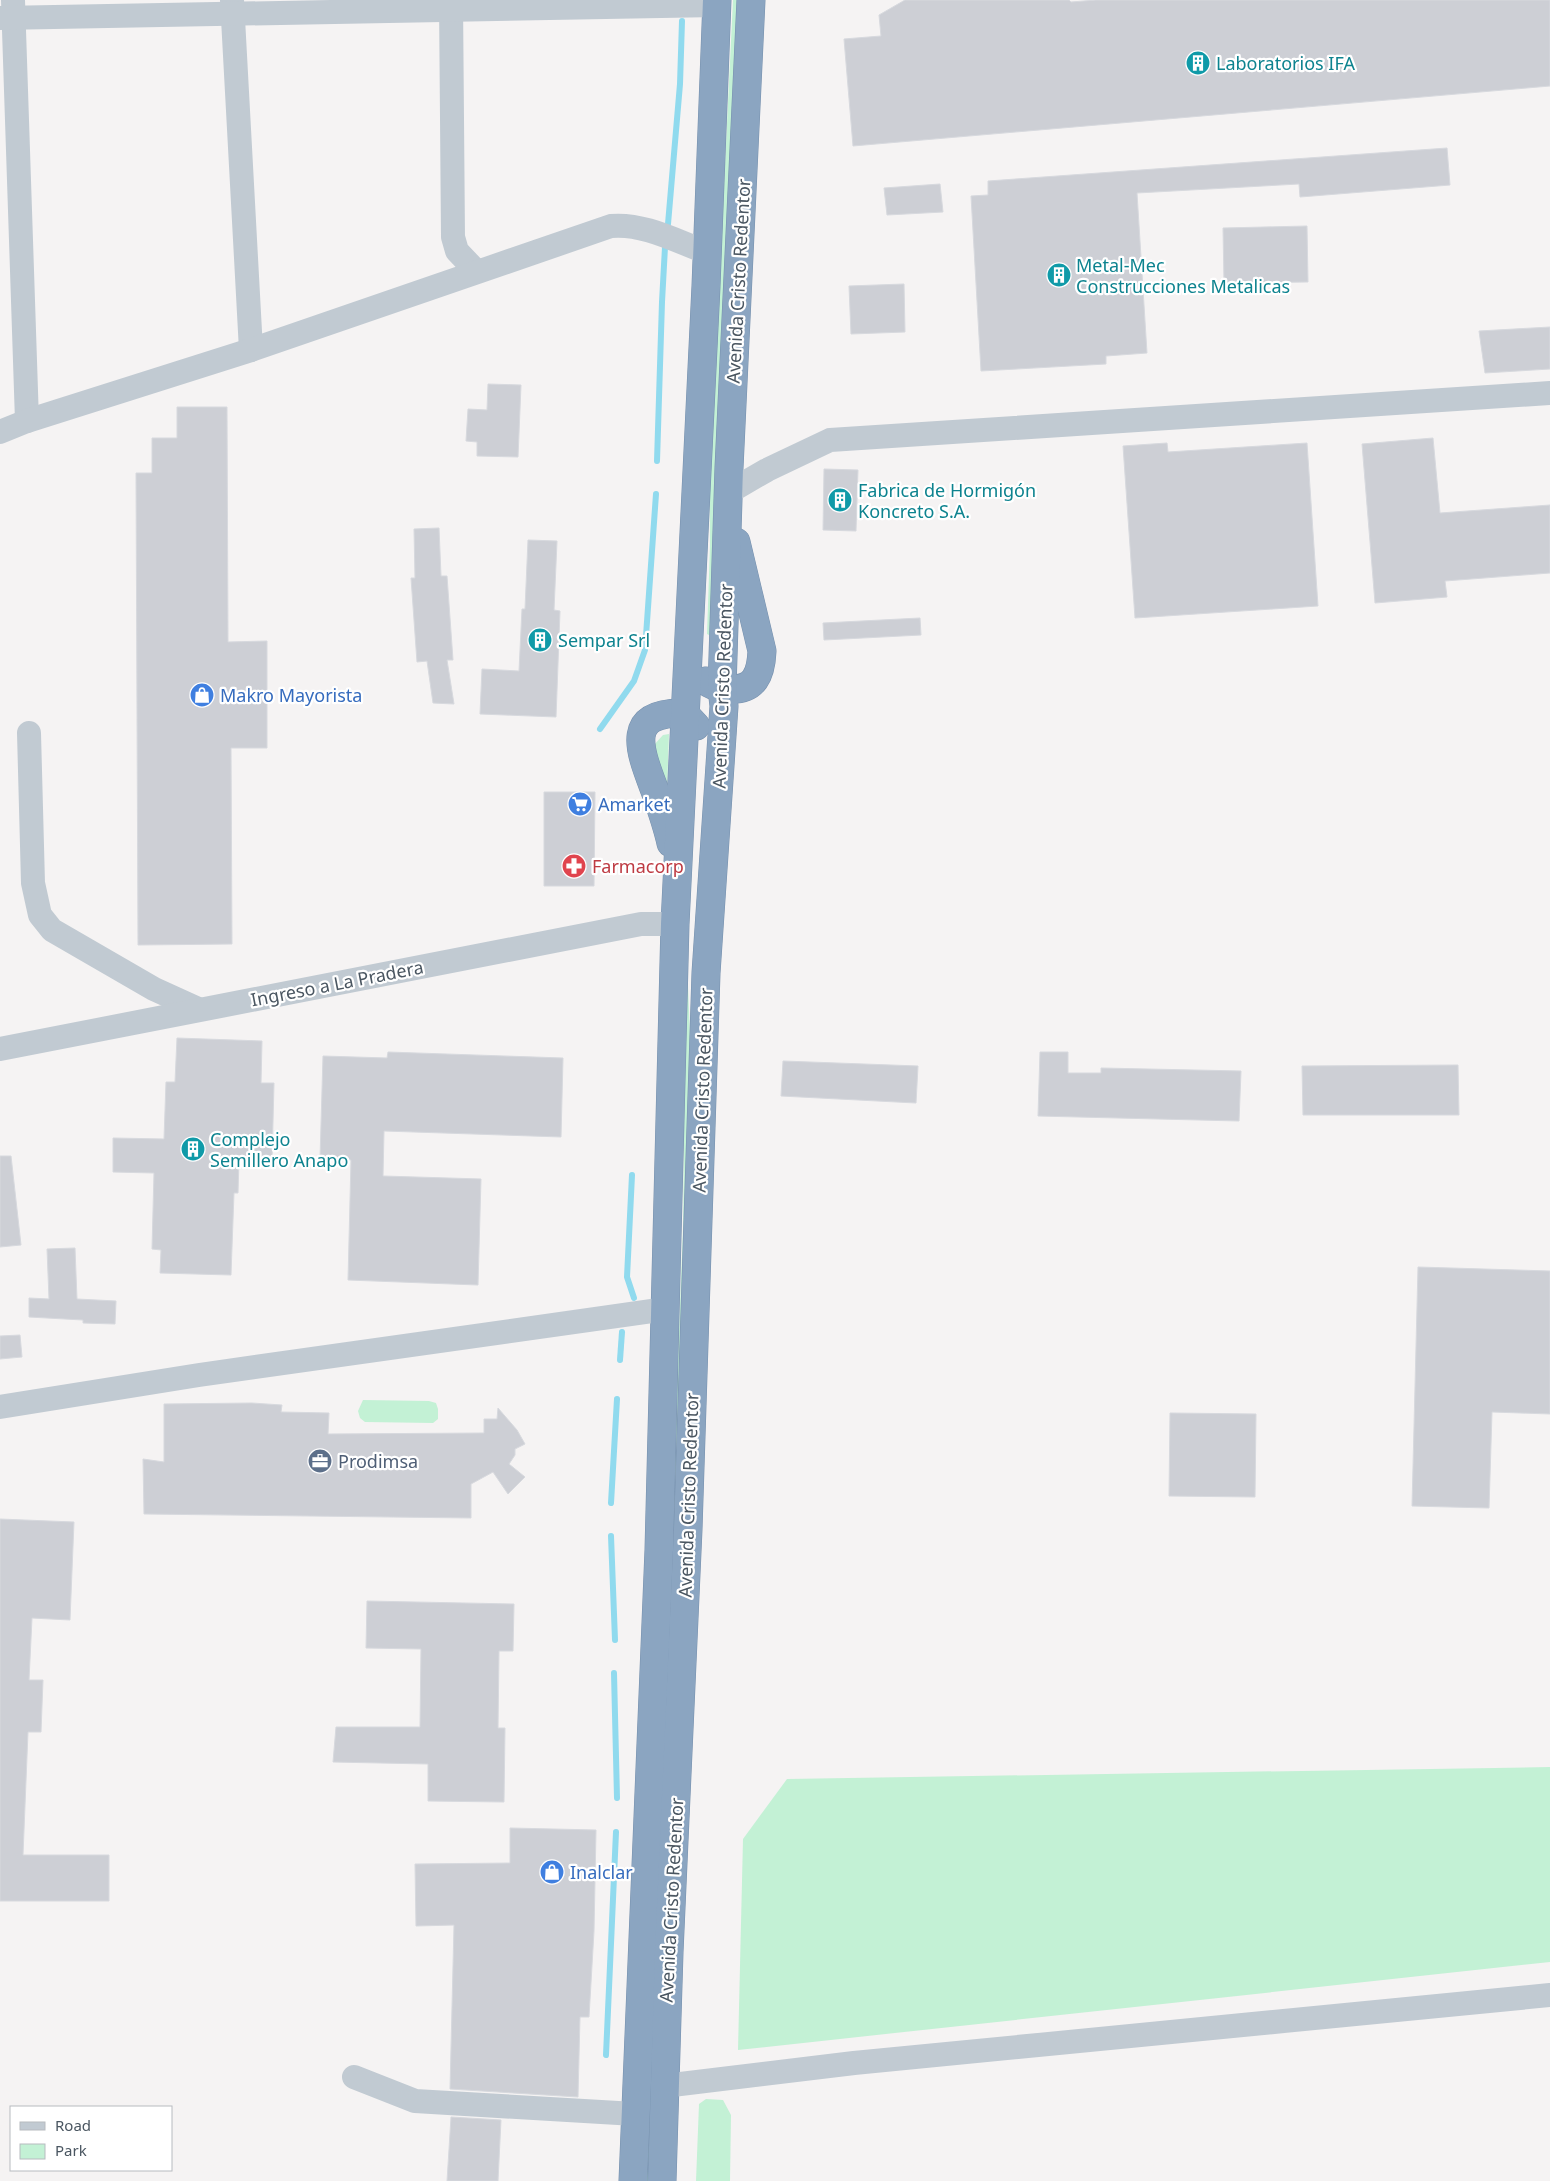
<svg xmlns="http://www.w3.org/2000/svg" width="1550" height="2181" viewBox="0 0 1550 2181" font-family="'Noto Sans',sans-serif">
<rect width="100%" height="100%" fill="#f5f3f3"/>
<g fill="#c3f1d5">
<path d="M733 0H737L711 636 707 634 710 545 709 406 718 308Z"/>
<path d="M669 734 667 791 653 746 663 735Z"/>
<path d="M686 937 690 1035 688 1147 648 2181H646L683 1228Z"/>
<path d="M363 1400 429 1401 436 1403 438 1409V1419L433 1423 365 1422 360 1418 358 1411Z"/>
<path d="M1550 1767V1962L738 2050 743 1839 787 1779Z"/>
<path d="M706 2099 723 2100 731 2115 730 2181H696L699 2104Z"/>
</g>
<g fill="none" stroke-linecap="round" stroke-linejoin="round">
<g stroke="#90daee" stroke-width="6">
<path d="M668 224 680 84 682 21"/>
<path d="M657 461 662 302 665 247"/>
<path d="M600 729 634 681 645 650 656 494"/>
<path d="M632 1175 627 1277 634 1298"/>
<path d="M620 1360 622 1332"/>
<path d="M611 1503 617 1399"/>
<path d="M611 1536 615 1640"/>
<path d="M614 1673 617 1798"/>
<path d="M606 2055 616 1832"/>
</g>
</g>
<g fill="#cdcfd5" stroke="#d7d9de">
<path d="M905 0H1069L1071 2 1096 0H1550V86L853 146 844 39 881 36 879 15Z"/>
<path d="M1447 148 1450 185 1300 197 1299 184 1137 193 1147 353 1106 356V364L981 371 971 196 988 195V181Z"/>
<path d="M940 184 943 212 887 215 884 188Z"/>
<path d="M1307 226 1308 282 1224 283 1223 228Z"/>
<path d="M904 284 905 332 851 334 849 286Z"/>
<path d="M1550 327V369L1485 373 1479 331Z"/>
<path d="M488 384 521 385 518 457 477 456V442L466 441 468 409 487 410Z"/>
<path d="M177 407H227L228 642 267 641V748H231L232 944 138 945 136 473H152V438H177Z"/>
<path d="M1433 438 1440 513 1550 505V573L1445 581 1447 597 1375 603 1362 444Z"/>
<path d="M1167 443 1168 452 1307 443 1318 606 1135 618 1123 446Z"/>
<path d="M824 469 858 470 856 531 823 530Z"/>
<path d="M439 528 441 576H447L453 660H447L454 704 433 703 427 661 417 662 411 578H415L414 529Z"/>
<path d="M528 540 557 541 554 610 560 611 556 717 480 714 482 669 519 671 522 609H525Z"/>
<path d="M920 618 921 635 824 640 823 623Z"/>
<path d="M544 792H595L594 886H544Z"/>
<path d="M177 1038 262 1041 261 1083H274L272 1160 239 1159 238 1193H234L231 1275 160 1273 161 1250 152 1249 154 1173 113 1172V1138L164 1139 166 1082H175Z"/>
<path d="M388 1052 563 1058 561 1137 384 1131 383 1176 481 1179 478 1285 348 1280 351 1160 320 1159 323 1056 387 1058Z"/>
<path d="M1040 1052H1068V1073H1101V1068L1241 1071 1239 1121 1038 1116Z"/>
<path d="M783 1061 918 1066 916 1103 781 1096Z"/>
<path d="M1458 1065 1459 1115H1303L1302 1066Z"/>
<path d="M0 1156H11L21 1245 0 1247Z"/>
<path d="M75 1248 77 1299 116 1301 115 1324 83 1323V1320L29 1317V1298L49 1299 47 1249Z"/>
<path d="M1418 1267 1550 1271V1414L1492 1412 1489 1508 1412 1506Z"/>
<path d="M20 1335 22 1357 0 1359V1336Z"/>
<path d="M252 1403 282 1405 281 1412 329 1413 328 1434 484 1433V1419H497L498 1408 517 1430 525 1444 515 1449V1455L509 1464 525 1477 508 1494 493 1472 471 1484V1518L144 1514 143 1459 164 1462V1404Z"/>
<path d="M1170 1413 1256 1414 1255 1497 1169 1496Z"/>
<path d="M0 1519 74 1522 70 1620 32 1618 29 1680H43L41 1732H28L23 1855H109V1901H0Z"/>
<path d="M367 1601 514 1604 513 1651H499L498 1728H505L504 1802 428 1801V1764L333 1762 336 1727H420L421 1649 366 1648Z"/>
<path d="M510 1828 596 1830 594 1931 589 2017H580L578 2097 450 2089 454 1925 416 1926 415 1864 510 1863Z"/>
<path d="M451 2117 501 2120 498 2181H447Z"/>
</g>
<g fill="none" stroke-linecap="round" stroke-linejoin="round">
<defs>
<g id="highway">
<path d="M706 681C712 686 719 688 728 689 755 691 761 674 762 651L736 542"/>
<path d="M671 843C667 825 661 808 655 791 640 751 623 712 684 713L696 726"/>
<path d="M633 2181 659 1550 675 924 706 286 717 0"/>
<path d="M662 2181 669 1952 688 1529 706 973 724 706 722 688 729 468 751 0"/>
</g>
</defs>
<use href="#highway" stroke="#7690ad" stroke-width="29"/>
<g stroke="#c1cad2" stroke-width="24">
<path d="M13 0 27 421"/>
<path d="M232 0 251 350"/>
<path d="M451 0 453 237 457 251 476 271"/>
<path d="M0 18 717 5"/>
<path d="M0 432 27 421 251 350 611 226C644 223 676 241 706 252"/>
<path d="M729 492 767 470 830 440 1550 393"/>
<path d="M29 733 33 883 40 915 52 930 154 989 198 1009"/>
<path d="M0 1049 641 924H675"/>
<path d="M0 1407 199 1375 666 1309"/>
<path d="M354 2077 415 2101 635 2114"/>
<path d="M664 2086 854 2063 1550 1995"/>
</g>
<use href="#highway" stroke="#8ba5c1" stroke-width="28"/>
</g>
<defs>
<symbol id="building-disc" viewBox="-11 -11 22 22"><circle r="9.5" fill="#0f9aa8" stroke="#fff"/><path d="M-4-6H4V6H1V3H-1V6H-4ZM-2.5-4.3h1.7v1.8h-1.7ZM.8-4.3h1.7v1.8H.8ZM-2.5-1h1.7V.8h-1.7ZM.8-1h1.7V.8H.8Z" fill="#fff"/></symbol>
<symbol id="shop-disc" viewBox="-11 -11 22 22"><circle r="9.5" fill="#3f7fe0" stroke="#fff"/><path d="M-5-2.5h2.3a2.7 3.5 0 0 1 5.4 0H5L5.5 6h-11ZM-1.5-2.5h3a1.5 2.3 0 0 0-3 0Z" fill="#fff"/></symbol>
<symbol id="supermarket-disc" viewBox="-11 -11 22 22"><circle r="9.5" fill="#3f7fe0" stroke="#fff"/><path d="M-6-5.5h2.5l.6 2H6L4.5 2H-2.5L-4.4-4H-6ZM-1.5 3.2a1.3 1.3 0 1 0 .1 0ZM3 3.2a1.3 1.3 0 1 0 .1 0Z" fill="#fff"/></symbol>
<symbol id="pharmacy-disc" viewBox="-11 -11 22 22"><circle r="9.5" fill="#e0444e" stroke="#fff"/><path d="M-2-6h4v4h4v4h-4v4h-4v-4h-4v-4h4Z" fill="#fff"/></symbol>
<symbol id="office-disc" viewBox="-11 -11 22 22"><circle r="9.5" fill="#5c6f8a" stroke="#fff"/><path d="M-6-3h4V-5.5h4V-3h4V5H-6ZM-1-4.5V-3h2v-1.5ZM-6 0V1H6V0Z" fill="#fff"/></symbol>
</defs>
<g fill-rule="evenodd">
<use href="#building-disc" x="1184" y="49" width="28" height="28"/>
<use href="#building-disc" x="1045" y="261" width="28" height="28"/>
<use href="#building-disc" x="826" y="486" width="28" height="28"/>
<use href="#building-disc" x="526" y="626" width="28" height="28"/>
<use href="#shop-disc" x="188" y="681" width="28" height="28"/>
<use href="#supermarket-disc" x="566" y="790" width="28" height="28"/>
<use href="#pharmacy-disc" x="560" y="852" width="28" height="28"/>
<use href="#building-disc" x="179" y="1135" width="28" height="28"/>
<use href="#office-disc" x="306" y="1447" width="28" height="28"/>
<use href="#shop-disc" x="538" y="1858" width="28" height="28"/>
</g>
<g text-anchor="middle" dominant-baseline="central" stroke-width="4.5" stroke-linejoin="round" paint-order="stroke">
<g font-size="18" fill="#0d838f" stroke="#fff" text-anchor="start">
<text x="1216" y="63">Laboratorios IFA</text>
<text x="1076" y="265">Metal-Mec<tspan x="1076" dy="21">Construcciones Metalicas</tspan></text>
<text x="858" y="490">Fabrica de Hormigón<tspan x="858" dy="21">Koncreto S.A.</tspan></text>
<text x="558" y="640">Sempar Srl</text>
<text x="210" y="1139">Complejo<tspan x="210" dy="21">Semillero Anapo</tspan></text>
</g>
<g font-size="18" fill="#4a5661" stroke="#fff">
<text transform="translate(738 281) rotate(-87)">Avenida Cristo Redentor</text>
<text transform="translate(722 686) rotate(-88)">Avenida Cristo Redentor</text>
<text transform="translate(337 983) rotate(-11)">Ingreso a La Pradera</text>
<text transform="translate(702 1090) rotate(-88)">Avenida Cristo Redentor</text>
<text transform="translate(688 1495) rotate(-88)">Avenida Cristo Redentor</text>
<text transform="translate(671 1900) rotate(-87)">Avenida Cristo Redentor</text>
</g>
<g font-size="18" fill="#366cbe" stroke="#fff" text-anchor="start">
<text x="220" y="695">Makro Mayorista</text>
<text x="598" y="804">Amarket</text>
<text x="570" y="1872">Inalclar</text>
</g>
<g font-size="18" fill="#be3a42" stroke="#fff" text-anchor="start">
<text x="592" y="866">Farmacorp</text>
</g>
<g font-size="18" fill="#4e5e75" stroke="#fff" text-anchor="start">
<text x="338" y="1461">Prodimsa</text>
</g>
</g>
<rect x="10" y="2106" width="162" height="65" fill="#ffffff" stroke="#b7bbc0"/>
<rect x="20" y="2122" width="25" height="8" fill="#c1cad2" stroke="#b7bbc0"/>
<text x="55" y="2131" font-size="15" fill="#4a5661">Road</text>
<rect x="20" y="2144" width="25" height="15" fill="#c3f1d5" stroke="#b7bbc0"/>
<text x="55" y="2156" font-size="15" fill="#4a5661">Park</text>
</svg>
